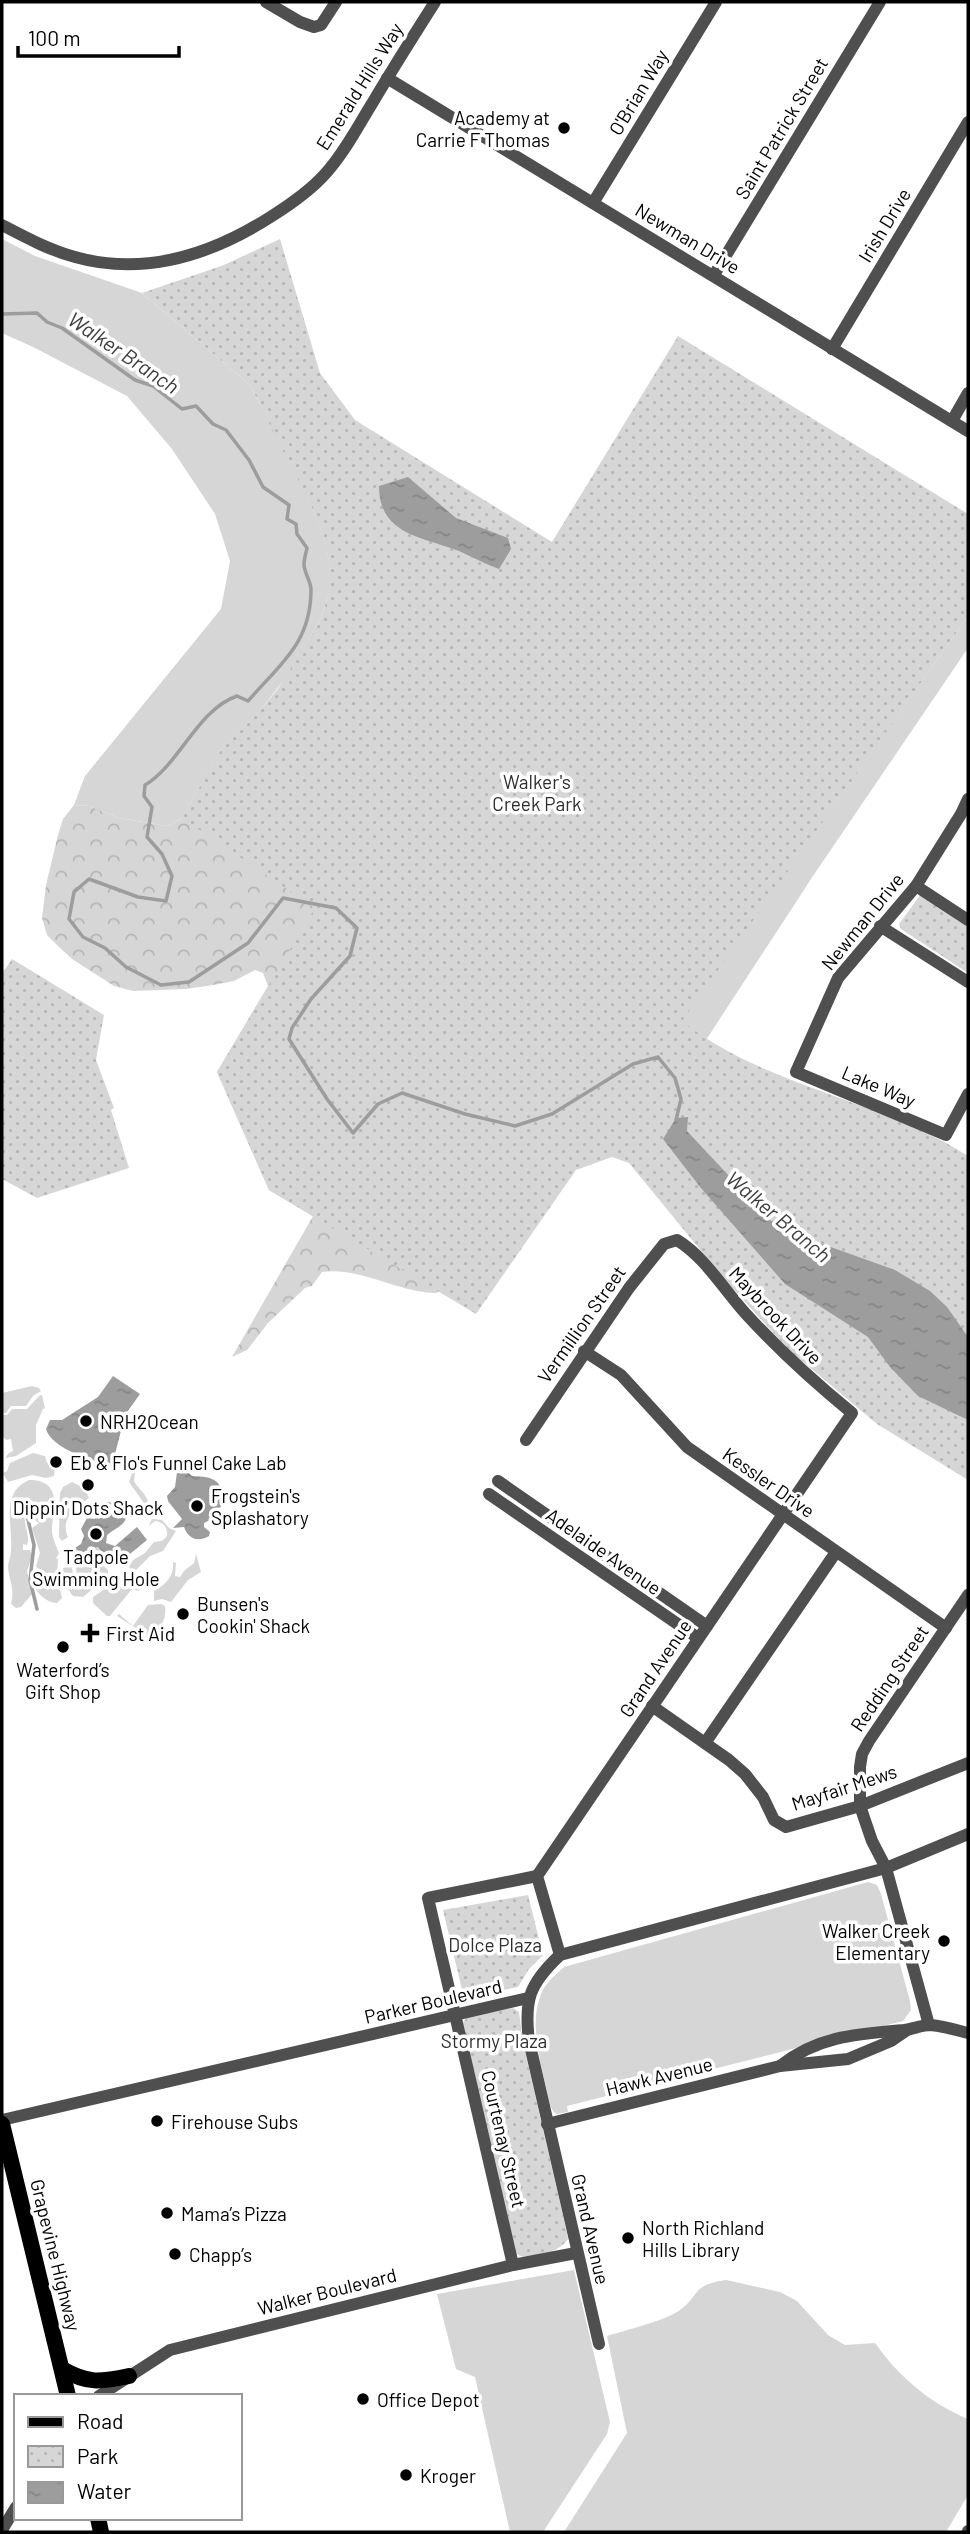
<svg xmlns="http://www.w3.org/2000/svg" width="970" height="2534" viewBox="0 0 970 2534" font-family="Barlow,sans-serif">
<defs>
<pattern id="forest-crowns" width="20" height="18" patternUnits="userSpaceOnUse" patternTransform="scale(1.75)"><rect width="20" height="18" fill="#d6d6d6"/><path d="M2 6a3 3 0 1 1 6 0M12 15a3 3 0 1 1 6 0" fill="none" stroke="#b6b6b6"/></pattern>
<pattern id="park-dots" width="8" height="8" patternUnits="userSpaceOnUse" patternTransform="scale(1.75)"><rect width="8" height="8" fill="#d6d6d6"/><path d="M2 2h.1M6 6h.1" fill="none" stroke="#b6b6b6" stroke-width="1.8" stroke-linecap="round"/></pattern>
<pattern id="water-ripples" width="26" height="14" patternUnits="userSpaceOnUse" patternTransform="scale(1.75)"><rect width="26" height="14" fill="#9d9d9d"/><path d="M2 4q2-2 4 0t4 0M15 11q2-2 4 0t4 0" fill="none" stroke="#858585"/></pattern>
</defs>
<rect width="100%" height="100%" fill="#fff"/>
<g fill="#d6d6d6">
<path d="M2 239 35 256 142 293 250 385 311 505 324 537 331 569V587L320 620 287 676 258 713 221 750 182 818 168 826 119 818 89 806 74 805 85 776 221 609 230 561 215 514 172 449 127 396 33 347 2 333Z"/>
<path d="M968 616V648L813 876 706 1040 681 1021Z"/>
<path d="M32 1386 39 1388 41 1391 33 1396 26 1406H11L6 1413H2V1393Z"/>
<path d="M40 1395H42L45 1408 43 1409 36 1425V1443L16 1456 5 1458 9 1453 13 1451 11 1439 6 1440 2 1435V1415H7L12 1409H27Z"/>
<path d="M33 1453 45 1456 47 1463 55 1466 54 1476 46 1478 32 1475 8 1482 3 1473 7 1471 10 1463Z"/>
<path d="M137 1459 140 1469 135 1472 134 1481C141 1493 153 1498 147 1513L144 1515 136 1513 135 1510 145 1508 144 1503 129 1482Z"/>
<path d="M29 1480C66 1480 51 1514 52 1532 53 1540 57 1547 59 1554L56 1558 58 1559 57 1576 62 1598 57 1603C46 1603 37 1593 32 1583L34 1579 41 1577 36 1566 40 1553 32 1528 39 1523 31 1518 33 1501 22 1497 17 1502 19 1511 25 1514C23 1525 31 1536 27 1545L23 1544V1550H30L32 1557 27 1571 32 1594 21 1607 16 1608 11 1604C15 1587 9 1581 8 1567 8 1561 11 1556 11 1551 13 1523 0 1493 29 1480Z"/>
<path d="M72 1482 84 1488 89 1498C74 1509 60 1519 68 1537L62 1541 59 1537 60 1493 63 1487Z"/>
<path d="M152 1519 162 1520 169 1528 176 1531 163 1551 150 1556 134 1572 129 1567 133 1560 145 1553 154 1542 162 1541 167 1536C168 1527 163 1522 155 1521L149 1526Z"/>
<path d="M98 1547 100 1549 99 1561 108 1570V1576L83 1597 73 1596 64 1584 63 1568 71 1566C76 1580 72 1589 92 1582L89 1573 82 1574 84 1580 77 1577 76 1567 72 1562 80 1564 86 1561 89 1549Z"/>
<path d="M196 1554 201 1572 188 1580 171 1602 162 1599 154 1601V1591C166 1584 174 1577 173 1562L176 1563 175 1576 180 1577 184 1571 194 1563Z"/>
<path d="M142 1574 144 1575 139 1582 141 1587 139 1591 132 1589 110 1616H107L93 1603V1597L119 1579Z"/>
<path d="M161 1604 165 1606C167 1619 160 1633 147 1635L117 1616 119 1614 133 1626 148 1605Z"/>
<path d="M868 1882 877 1885 881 1894 910 2001 911 2010 903 2021 567 2106 568 2112 557 2114 553 2111 550 2105C544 2073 528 2029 540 1997 544 1984 554 1976 564 1967Z"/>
<path d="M574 2270 610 2422 607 2434 543 2532H510L475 2377 456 2369 437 2294Z"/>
<path d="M726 2280 780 2292 797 2301 828 2335 845 2345 875 2343C899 2377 930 2403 968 2419V2495L946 2532H564L627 2433 607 2336C626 2330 660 2322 677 2312 701 2297 689 2285 726 2280Z"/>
</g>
<path fill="url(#forest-crowns)" d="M257 401 365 548 286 824 448 1280 437 1293C397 1293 362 1267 322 1272L312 1286 305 1288 268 1323 247 1350 232 1357 313 1216 269 1190 217 1072 268 986 263 973 255 970 234 981 213 985 186 989 133 991 114 986 72 959 59 947 47 935 42 918 46 885 58 835 63 819 74 805 89 806 119 818 168 826 182 818 221 750 258 713 278 689 320 620 331 587V569L324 537 311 505Z"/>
<g fill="url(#park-dots)">
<path d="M280 239 320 373 355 420 552 542 678 336 968 514V616L682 1021C765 1087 879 1099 968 1156V1480L877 1424 789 1350 725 1280 629 1163 612 1157 576 1170 476 1314 269 1190 217 1072 315 908 182 818 221 750 258 713 278 689 305 647 321 620 331 587V569L324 537 311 505 250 385 142 293 224 265Z"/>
<path d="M921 894 968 923V973L901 929 899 924Z"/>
<path d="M12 959 104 1015 96 1060 114 1108 111 1110 129 1168 37 1198 2 1179V974Z"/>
<path d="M528 1895 543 1955 529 1969 518 1987 464 1998 443 1910Z"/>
<path d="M513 2008 519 2012 523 2043 567 2233 568 2239C560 2252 529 2262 516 2254L462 2024 467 2017Z"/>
</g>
<g fill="url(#water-ripples)">
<path d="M408 477 456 518 508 538 511 549 499 569C485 564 473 557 459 551 423 537 379 535 379 486Z"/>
<path d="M688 1117 687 1131 770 1220 800 1236 895 1270 930 1291 947 1307 968 1337V1420L918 1396 890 1367 868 1337 785 1284 700 1187 663 1139 676 1118Z"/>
<path d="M113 1376 140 1394 125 1415 112 1466C93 1461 52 1449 46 1429L50 1420H62L98 1397Z"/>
<path d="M184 1468 192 1476C215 1477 221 1479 225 1503L219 1508 220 1515 204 1523V1527L210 1532 209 1536C198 1542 189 1540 184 1527L173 1528 182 1519 168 1501 167 1496 175 1487 177 1472Z"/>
<path d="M108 1502 120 1505C135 1522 118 1526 107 1535L106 1543 115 1546 137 1527 147 1540 114 1567 98 1547 89 1549 86 1561 80 1564 74 1562 70 1557V1551L81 1544 84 1536 81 1529 87 1518 95 1519 100 1507Z"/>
</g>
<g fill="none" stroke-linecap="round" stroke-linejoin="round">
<g stroke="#9d9d9d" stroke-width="3.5">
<path d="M2 314 37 313 47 322 62 328 135 380 153 386 182 409 196 406 213 424 226 430 249 460 263 487 289 505 287 519 296 524 297 534 307 548C306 553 304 559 304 564 304 573 311 581 311 590 311 643 280 664 248 701L237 696C197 710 180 764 145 785L144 796 152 807 147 837 162 854 172 876 166 901 138 897 89 879 74 892 69 919 83 937 105 948 126 967 161 985 189 982 248 943 283 898 336 908 357 928 350 956 311 999 292 1028 289 1039 327 1099 353 1133 378 1104 402 1093 465 1114 515 1126 552 1114 633 1064 658 1057 675 1078 681 1099 676 1120"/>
<path d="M25 1507 34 1545 30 1580 37 1609"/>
</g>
<g stroke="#4f4f4f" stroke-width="12">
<path d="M266 2 300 22 314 27 321 25 336 2"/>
<path d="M387 78 968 431"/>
<path d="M593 203 716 2"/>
<path d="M2 225C25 237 49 250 75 257 146 277 213 254 272 216 291 204 311 190 326 173 345 152 358 126 373 102 393 68 414 35 435 2"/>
<path d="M714 275 880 2"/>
<path d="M832 349 968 122"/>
<path d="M952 421 968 393"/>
<path d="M968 799 961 814 916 886 838 978 796 1072 946 1135 968 1094"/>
<path d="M916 886 968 920"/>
<path d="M880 926 968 982"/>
<path d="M584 1351 621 1375 687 1447 946 1628"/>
<path d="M526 1440 629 1288 664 1244 677 1240C705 1257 724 1290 746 1314 779 1350 814 1382 852 1413L537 1876 560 1955"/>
<path d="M498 1481 707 1626"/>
<path d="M489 1494 698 1638"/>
<path d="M652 1706 729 1760 745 1774 763 1797 774 1820 786 1827 860 1806 968 1763"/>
<path d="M705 1743 836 1552"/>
<path d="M929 2025 886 1868 872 1841 860 1806V1767L862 1754 869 1741 968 1595"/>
<path d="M780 2066C818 2036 857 2034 904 2030 913 2029 922 2025 931 2025 943 2026 956 2030 968 2033"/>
<path d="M2 2120 528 1998"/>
<path d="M547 2124 780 2066 848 2059 891 2041 907 2030"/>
<path d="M513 2265 428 1898 537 1876"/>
<path d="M599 2344 529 2041C524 2000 529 1984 560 1955L886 1868 968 1834"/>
<path d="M99 2396 170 2350 513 2265 576 2253"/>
<path d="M2 2530 16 2507"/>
<path d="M968 2532V2531"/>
</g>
<g stroke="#000" stroke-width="16">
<path d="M2 2124 68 2396"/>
<path d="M62 2369C88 2384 100 2382 129 2376"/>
<path d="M98 2518 101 2532"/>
</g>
</g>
<g fill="#000" stroke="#fff" stroke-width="2.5">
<circle cx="564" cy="128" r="7"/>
<circle cx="86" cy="1421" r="7"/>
<circle cx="56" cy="1462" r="7"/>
<circle cx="88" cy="1485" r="7"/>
<circle cx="197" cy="1506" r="7"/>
<circle cx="96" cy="1534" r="7"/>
<circle cx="183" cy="1614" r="7"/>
<path d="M86.5 1622.5h7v7h7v7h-7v7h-7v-7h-7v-7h7z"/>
<circle cx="63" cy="1647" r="7"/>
<circle cx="944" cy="1941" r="7"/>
<circle cx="157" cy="2121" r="7"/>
<circle cx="167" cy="2213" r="7"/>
<circle cx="628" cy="2238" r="7"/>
<circle cx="175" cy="2254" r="7"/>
<circle cx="363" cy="2399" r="7"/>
<circle cx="406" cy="2475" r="7"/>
</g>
<g text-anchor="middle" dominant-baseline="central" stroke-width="7" stroke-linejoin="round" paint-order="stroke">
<g font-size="19" fill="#000" stroke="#fff">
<text transform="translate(359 86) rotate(-58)">Emerald Hills Way</text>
<text transform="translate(638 92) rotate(-59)">O'Brian Way</text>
<text transform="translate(781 128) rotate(-59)">Saint Patrick Street</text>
<text transform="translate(884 225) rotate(-59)">Irish Drive</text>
<text transform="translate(688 238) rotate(31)">Newman Drive</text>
<text transform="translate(862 921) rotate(-51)">Newman Drive</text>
<text transform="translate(879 1086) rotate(23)">Lake Way</text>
<text transform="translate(776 1315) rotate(47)">Maybrook Drive</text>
<text transform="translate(581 1324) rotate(-55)">Vermillion Street</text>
<text transform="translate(769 1482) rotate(35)">Kessler Drive</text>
<text transform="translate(604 1551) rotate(35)">Adelaide Avenue</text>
<text transform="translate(655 1668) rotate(-56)">Grand Avenue</text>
<text transform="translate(889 1678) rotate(-56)">Redding Street</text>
<text transform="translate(844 1787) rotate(-18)">Mayfair Mews</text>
<text transform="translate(433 2001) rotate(-13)">Parker Boulevard</text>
<text transform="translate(659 2076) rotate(-14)">Hawk Avenue</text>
<text transform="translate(504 2139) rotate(77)">Courtenay Street</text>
<text transform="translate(591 2229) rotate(77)">Grand Avenue</text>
<text transform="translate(56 2255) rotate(76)">Grapevine Highway</text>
<text transform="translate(327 2291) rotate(-14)">Walker Boulevard</text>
</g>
<g font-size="19" fill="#000" stroke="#fff" text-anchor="start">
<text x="550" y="117" text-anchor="end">Academy at<tspan x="550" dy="22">Carrie F Thomas</tspan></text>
<text x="100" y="1421">NRH2Ocean</text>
<text x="70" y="1462">Eb &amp; Flo's Funnel Cake Lab</text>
<text x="211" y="1495">Frogstein's<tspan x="211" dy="22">Splashatory</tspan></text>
<text x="88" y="1507" text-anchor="middle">Dippin' Dots Shack</text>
<text x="96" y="1556" text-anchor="middle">Tadpole<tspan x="96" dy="22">Swimming Hole</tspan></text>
<text x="197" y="1603">Bunsen's<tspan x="197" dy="22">Cookin' Shack</tspan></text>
<text x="106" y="1633">First Aid</text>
<text x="63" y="1669" text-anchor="middle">Waterford’s<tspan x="63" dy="22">Gift Shop</tspan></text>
<text x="930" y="1930" text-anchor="end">Walker Creek<tspan x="930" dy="22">Elementary</tspan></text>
<text x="171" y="2121">Firehouse Subs</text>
<text x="181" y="2213">Mama’s Pizza</text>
<text x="642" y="2227">North Richland<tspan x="642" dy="22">Hills Library</tspan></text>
<text x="189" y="2254">Chapp’s</text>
<text x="377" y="2399">Office Depot</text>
<text x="420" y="2475">Kroger</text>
</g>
<g font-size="19" fill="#2d2d2d" stroke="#fff">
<text x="537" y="781">Walker's<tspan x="537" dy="22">Creek Park</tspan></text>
<text x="495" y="1944">Dolce Plaza</text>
<text x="494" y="2040">Stormy Plaza</text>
</g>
<g font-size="21" font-style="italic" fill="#3e3e3e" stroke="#fff">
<text transform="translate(124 352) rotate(34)">Walker Branch</text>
<text transform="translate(779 1216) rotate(40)">Walker Branch</text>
</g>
</g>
<rect width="970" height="2534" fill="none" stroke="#000000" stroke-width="7"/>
<rect x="14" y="2394" width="228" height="126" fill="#ffffff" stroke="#999999" stroke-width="2"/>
<rect x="28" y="2417" width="35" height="10" fill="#000000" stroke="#999999" stroke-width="2"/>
<text x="77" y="2429" font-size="21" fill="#000000">Road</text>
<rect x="28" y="2446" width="35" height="21" fill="url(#park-dots)" stroke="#999999" stroke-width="2"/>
<text x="77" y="2464" font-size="21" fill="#000000">Park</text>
<rect x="28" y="2482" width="35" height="21" fill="url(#water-ripples)" stroke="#999999" stroke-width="2"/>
<text x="77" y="2499" font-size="21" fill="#000000">Water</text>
<path d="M18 46v10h161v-10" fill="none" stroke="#000000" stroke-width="3.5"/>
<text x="28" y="46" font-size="21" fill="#000000" stroke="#ffffff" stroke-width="5" paint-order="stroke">100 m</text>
</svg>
